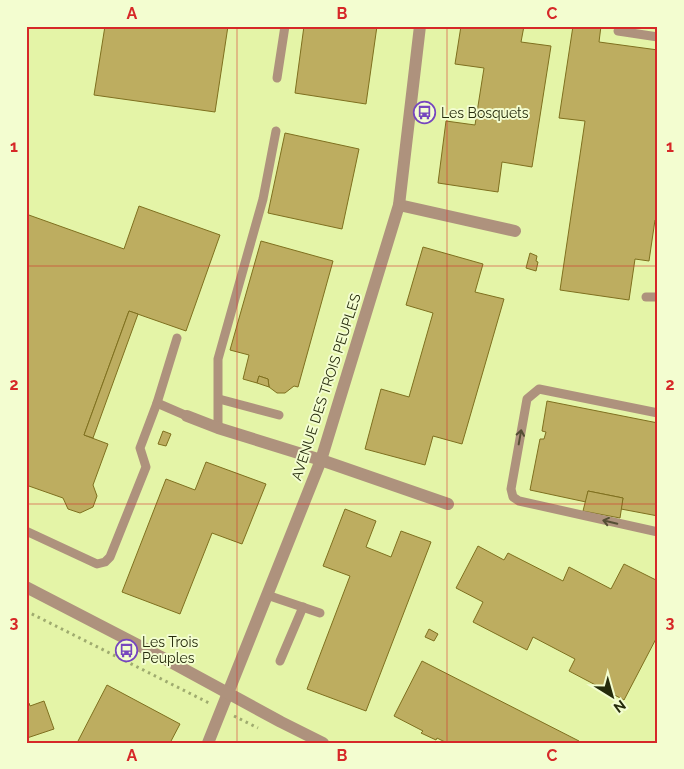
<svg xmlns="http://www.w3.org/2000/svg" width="684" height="769" viewBox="0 0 684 769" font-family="Raleway,sans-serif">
<rect width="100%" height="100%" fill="#e4f4a7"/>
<g fill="#bdad60" stroke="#7f701f">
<path d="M105 26H228L215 112 94 95Z"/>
<path d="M304 26H377L366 104 295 93Z"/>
<path d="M461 26H524L521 42 551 46 532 167 502 162 498 192 438 183 446 121 475 125 484 68 455 64Z"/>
<path d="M573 26H601L599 42 658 50V220H655L649 261 635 259 629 300 560 290 585 121 559 118Z"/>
<path d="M285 133 359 149 342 229 268 213Z"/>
<path d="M139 206 220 235 186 331 129 311 84 435 108 444 93 485 97 496 93 507 80 513 68 509 63 498 26 485V214L124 249Z"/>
<path d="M261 241 333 261 298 387 294 386 285 393H277L269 387 268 379 259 376 257 383 243 379 249 355 230 350Z"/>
<path d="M423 247 483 264 475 292 504 299 462 444 433 436 425 465 365 449 381 389 409 397 433 313 406 305Z"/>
<path d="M530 253 537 256 536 261 538 262 536 271 526 268Z"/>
<path d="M129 311 138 314 93 438 84 435Z"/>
<path d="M259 376 268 379 269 387 257 383Z"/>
<path d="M547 401 658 423V516L621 509 623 498 588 491 586 502 530 490 540 439H544L546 432 542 431Z"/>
<path d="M163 431 171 434 166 446 158 444Z"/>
<path d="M206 462 266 484 242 544 212 533 180 614 122 592 166 479 195 490Z"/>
<path d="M588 491 623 498 620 518 583 511Z"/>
<path d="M345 509 376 521 366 547 391 557 401 531 431 542 366 711 307 689 350 576 323 566Z"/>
<path d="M478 546 504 560 508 553 563 581 569 567 611 589 624 564 658 581V635L624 700 569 671 575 659 533 637 527 650 473 622 483 602 456 588Z"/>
<path d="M429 629 438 634 434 641 425 637Z"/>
<path d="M422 661 579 741V743H447L437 738 436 740 421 733 423 731 394 716Z"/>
<path d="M107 685 180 724 170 743H77Z"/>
<path d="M44 701 54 729 27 738 26 704 29 703 30 706Z"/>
</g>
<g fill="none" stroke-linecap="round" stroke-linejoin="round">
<g stroke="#9fab6f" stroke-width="3" stroke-dasharray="2.5 4" stroke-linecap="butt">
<path d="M26 611 209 703"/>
<path d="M234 716 258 728"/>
</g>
<g stroke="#ae927d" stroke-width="9">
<path d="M618 31 658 37"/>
<path d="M277 78 285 26"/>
<path d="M646 297H658"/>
<path d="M219 399 279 415"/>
<path d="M157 403 187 416"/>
<path d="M658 413 539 389 527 399 511 489 513 497 519 501 658 532"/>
<path d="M218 428V359L263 199 276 131"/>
<path d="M26 531 97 564 105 562 110 557 146 467 140 448 157 403 177 338"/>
<path d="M267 595 320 613"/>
<path d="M280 661 303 607"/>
</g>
<g stroke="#ae927d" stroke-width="12">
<path d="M399 205 515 231"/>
<path d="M187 416 218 428 321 460 448 504"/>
<path d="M208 743 321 460 399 205 420 26"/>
</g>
<path stroke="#ae927d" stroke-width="12" d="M26 587 167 660 281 722 323 743"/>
</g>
<defs><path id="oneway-shaft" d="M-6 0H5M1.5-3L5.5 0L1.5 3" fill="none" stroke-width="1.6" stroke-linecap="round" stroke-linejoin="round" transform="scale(1.25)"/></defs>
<g stroke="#554f34">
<use href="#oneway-shaft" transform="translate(520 437) rotate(-80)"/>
<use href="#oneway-shaft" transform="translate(610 522) rotate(-167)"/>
</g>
<path fill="none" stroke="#d62828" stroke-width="1" stroke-opacity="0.55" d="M237 26V743M447 26V743M26 266H658M26 504H658"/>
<defs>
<symbol id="bus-ring" viewBox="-11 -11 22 22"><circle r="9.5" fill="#f3fdd0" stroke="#7646be" stroke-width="1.5"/><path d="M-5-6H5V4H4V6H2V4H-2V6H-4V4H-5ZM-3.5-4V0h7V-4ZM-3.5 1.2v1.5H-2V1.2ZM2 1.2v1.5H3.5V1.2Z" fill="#7646be"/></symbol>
</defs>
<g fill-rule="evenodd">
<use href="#bus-ring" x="412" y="100" width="25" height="25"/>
<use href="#bus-ring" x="114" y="638" width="25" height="25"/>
</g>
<g text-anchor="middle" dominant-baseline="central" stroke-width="4" stroke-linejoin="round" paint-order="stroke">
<g font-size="14" fill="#252b0c" stroke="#f3fdd0" text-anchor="start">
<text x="441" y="113">Les Bosquets</text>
<text x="142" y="642">Les Trois<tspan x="142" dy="16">Peuples</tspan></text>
</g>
<g font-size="14" fill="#252b0c" stroke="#f3fdd0">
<text transform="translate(326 387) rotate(-72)">AVENUE DES TROIS PEUPLES</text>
</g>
</g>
<rect width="684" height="769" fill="none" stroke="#f3fdd0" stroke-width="55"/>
<g transform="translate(612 696) rotate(143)" stroke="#f3fdd0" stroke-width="4" paint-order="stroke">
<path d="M0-4L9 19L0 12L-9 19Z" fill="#252b0c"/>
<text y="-8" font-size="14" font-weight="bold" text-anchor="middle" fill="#252b0c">N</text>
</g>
<rect x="28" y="28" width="628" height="714" fill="none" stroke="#d62828" stroke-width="2"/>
<g font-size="16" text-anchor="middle" font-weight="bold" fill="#d62828">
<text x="132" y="19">A</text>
<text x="342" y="19">B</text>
<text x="552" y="19">C</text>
<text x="14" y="152">1</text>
<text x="670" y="152">1</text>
<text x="14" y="390">2</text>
<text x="670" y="390">2</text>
<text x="14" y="628">3</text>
<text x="670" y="628">3</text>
<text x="132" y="761">A</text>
<text x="342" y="761">B</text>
<text x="552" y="761">C</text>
</g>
</svg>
